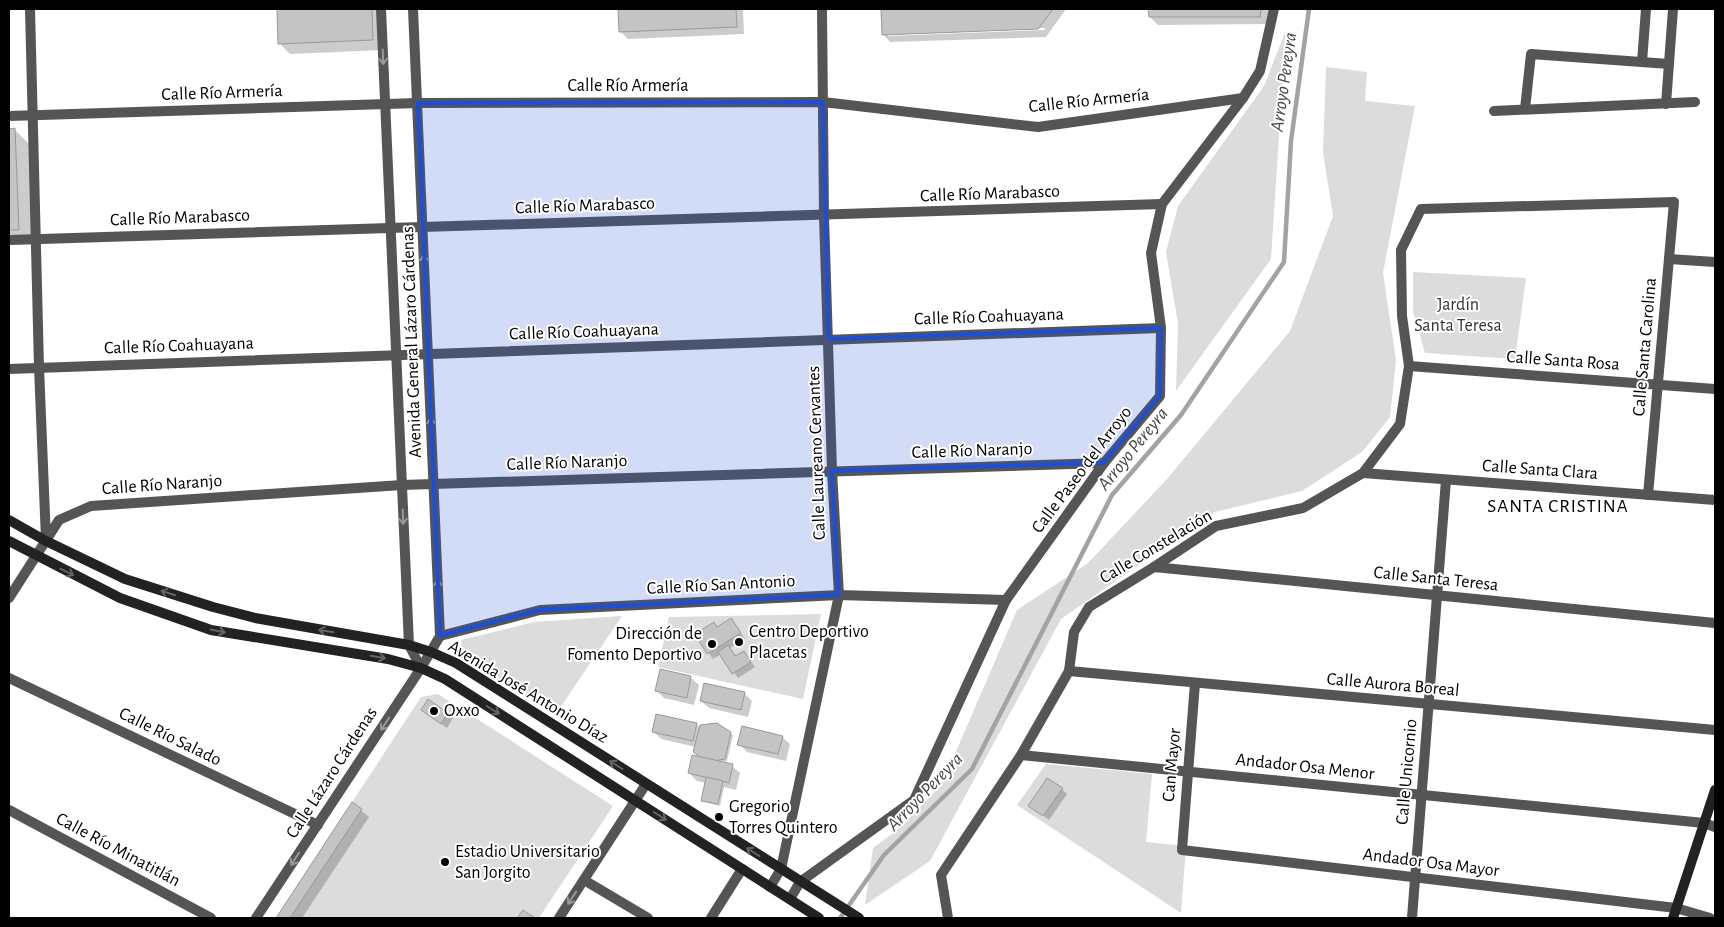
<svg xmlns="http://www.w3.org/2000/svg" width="1724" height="927" viewBox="0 0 1724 927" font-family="'Alegreya Sans',sans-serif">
<rect width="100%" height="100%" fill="#fff"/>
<g fill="#dcdcdc">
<path d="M1286 30 1271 259 1176 391 1178 323 1166 252 1178 206 1264 86Z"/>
<path d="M1326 67 1367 72 1365 101 1415 106 1383 273 1396 360 1390 417 1362 452 1302 491 1215 512 1061 619 930 861 865 905 873 848 901 827 942 784 1017 610 1088 563 1167 479 1290 331 1333 216 1323 152Z"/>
<path d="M1413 272 1526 278 1515 359 1425 353 1413 311Z"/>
<path d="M821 614 803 699 658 667 669 617Z"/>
<path d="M622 616 556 714 462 655 461 640 534 622Z"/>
<path d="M438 694 613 806 539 918H276L421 697Z"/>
<path d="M1046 764 1152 774 1146 842 1186 846 1181 913 1017 805Z"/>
</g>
<g fill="#0003" fill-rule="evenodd">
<path d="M278 9H376L382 14 383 50 290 54 279 43Z"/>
<path d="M619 9H743L744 34 628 39 620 31Z"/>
<path d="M882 9H1066L1046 37 890 42 883 34ZM1045 28V30L888 36V33Z"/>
<path d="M1150 9H1270L1267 24 1158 25 1150 17Z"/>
<path d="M9 130H15L30 145 34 244 9 245Z"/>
<path d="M731 620 745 639 730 648 737 657 744 652 755 667 738 678 721 654 713 659 696 635 714 624 718 628Z"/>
<path d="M661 671 691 678 699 685 694 705 664 698 656 690Z"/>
<path d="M744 693 752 701 748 717 709 708 701 701Z"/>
<path d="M422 710 448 714 453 718 447 728Z"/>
<path d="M696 724 700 728 730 733 733 735 727 761 719 762 732 766 740 773 736 790 724 787 720 806 705 802 703 800 706 783 697 781 689 773 704 759 696 747 661 739 653 731Z"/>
<path d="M782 737 790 744 786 761 747 752 739 744Z"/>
<path d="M1062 789 1067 794 1049 820 1030 806Z"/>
<path d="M353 804 369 817 302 918H278Z"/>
</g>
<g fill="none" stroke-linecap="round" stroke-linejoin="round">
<path stroke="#a3a3a3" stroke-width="4.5" d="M840 918 884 855 972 769 1112 495 1181 415 1284 262 1291 141 1309 9"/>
</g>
<g fill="#c4c4c4" stroke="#999">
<path d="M277 9H372L373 40 278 44Z"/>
<path d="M618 9H736L737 27 619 32Z"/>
<path d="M881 9H1053L1038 29 882 35Z"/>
<path d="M1148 9H1261L1260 17H1149Z"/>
<path d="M15 128 19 230H9V129Z"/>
<path d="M731 618 741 633 707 654 695 634 714 622 717 627Z"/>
<path d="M728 645 735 656 744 651 751 662 732 674 718 652Z"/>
<path d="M660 669 691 676 687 698 655 691Z"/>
<path d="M704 683 745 692 741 710 700 701Z"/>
<path d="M428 699 448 713 441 724 421 710Z"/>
<path d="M656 714 697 723 693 741 652 732Z"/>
<path d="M717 723 731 732 725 759 707 762 693 752 700 725Z"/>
<path d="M742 726 783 736 778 754 737 745Z"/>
<path d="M692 755 733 764 729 783 688 773Z"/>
<path d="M706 777 723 781 718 804 701 801Z"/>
<path d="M1047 778 1063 788 1043 816 1028 806Z"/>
<path d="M352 802 362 809 290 918H276Z"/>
<path d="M523 910 535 918H517Z"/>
</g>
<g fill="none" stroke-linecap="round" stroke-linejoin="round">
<g stroke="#555" stroke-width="10">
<path d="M30 9 39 367 46 540"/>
<path d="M381 9 409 645 421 668"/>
<path d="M1642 62 1646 9"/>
<path d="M1666 104 1673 9"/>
<path d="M1525 109 1531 54 1669 64"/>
<path d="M1494 111 1695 102"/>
<path d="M9 116 418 103 823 102 1038 127 1243 98"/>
<path d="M9 240 1162 204"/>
<path d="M1669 259 1715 262"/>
<path d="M1409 366 1715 389"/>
<path d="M9 369 1161 328"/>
<path d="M1363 473 1715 500"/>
<path d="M1154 567 1715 623"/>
<path d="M9 598 59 520 91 506 402 485 1104 463"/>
<path d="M440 636 540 610 839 595 1006 600"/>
<path d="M1069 671 1715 730"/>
<path d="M9 678 318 825"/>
<path d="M1195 683 1182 850 1676 908 1710 918"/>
<path d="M1021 755 1704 823 1715 827"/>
<path d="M9 810 211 918"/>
<path d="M584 880 648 918"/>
<path d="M770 887 781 869 839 595 832 471 824 216 822 9"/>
<path d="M790 899 800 882 914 800 1006 600 1104 463 1160 396 1161 328 1151 253 1162 204 1243 98 1260 71 1274 9"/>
<path d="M256 918 421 668 440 636 413 9"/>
<path d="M559 918 646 784"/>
<path d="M711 918 742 869"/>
<path d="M948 918 941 875 1021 755 1069 671 1074 632 1089 607 1154 567 1216 526 1303 508 1363 473 1400 424 1409 366 1402 316 1401 250 1421 209 1674 202 1648 495"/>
<path d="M1412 918 1446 480"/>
</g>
<g stroke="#222" stroke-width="10">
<path d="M9 520 46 541 125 579 213 607 255 618 409 645 431 652 456 663 859 918"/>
<path d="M9 541 120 598 211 630 388 659 421 668 445 679 819 918"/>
<path d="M1673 918 1715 790"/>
</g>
</g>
<defs><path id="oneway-shaft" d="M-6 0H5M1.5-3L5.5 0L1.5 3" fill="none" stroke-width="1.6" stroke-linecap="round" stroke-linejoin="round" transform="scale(1.25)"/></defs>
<g stroke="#999">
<use href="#oneway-shaft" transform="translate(383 57) rotate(88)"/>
<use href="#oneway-shaft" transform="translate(424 262) rotate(-92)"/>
<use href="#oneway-shaft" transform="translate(431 425) rotate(-92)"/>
<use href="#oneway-shaft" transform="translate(403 517) rotate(88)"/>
<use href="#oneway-shaft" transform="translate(438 587) rotate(-92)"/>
<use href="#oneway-shaft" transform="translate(385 724) rotate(123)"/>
<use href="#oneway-shaft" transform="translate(295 859) rotate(123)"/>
<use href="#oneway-shaft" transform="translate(572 898) rotate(123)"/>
</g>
<g stroke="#646464">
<use href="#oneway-shaft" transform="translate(67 572) rotate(27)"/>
<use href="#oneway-shaft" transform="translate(168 593) rotate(-162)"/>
<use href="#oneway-shaft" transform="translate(218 631) rotate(11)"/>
<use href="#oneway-shaft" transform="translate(326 631) rotate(-170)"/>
<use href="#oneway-shaft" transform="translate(378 657) rotate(9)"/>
<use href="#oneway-shaft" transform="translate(493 710) rotate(32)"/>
<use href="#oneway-shaft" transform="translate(616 765) rotate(-148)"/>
<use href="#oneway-shaft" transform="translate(660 816) rotate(32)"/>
<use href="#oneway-shaft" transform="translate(753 852) rotate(-148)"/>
</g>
<path fill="#1d4ed8" fill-opacity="0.2" stroke="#1d4ed8" stroke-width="4" stroke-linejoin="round" d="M823 102 829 339 1161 328 1160 396 1104 463 832 471 839 595 540 610 440 636 418 103Z"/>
<g fill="#000" stroke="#fff" stroke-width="2">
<circle cx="739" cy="642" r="5"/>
<circle cx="712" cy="644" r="5"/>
<circle cx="434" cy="711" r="5"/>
<circle cx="719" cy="817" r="5"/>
<circle cx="445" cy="862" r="5"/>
</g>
<g text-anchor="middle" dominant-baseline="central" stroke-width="4" stroke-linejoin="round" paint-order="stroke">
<g font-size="18" fill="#000" stroke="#fff">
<text x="628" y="86">Calle Río Armería</text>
<text transform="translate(222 93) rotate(-2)">Calle Río Armería</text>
<text transform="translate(1089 101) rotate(-6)">Calle Río Armería</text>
<text transform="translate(990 194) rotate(-2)">Calle Río Marabasco</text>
<text transform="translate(585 206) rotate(-2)">Calle Río Marabasco</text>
<text transform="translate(180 218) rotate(-2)">Calle Río Marabasco</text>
<text transform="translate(989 317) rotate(-2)">Calle Río Coahuayana</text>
<text transform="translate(584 332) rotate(-2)">Calle Río Coahuayana</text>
<text transform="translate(412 342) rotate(-92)">Avenida General Lázaro Cárdenas</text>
<text transform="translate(179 346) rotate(-2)">Calle Río Coahuayana</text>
<text transform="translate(1645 347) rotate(-85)">Calle Santa Carolina</text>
<text transform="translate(1563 361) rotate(4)">Calle Santa Rosa</text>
<text transform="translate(972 451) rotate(-2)">Calle Río Naranjo</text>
<text transform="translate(817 453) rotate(-92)">Calle Laureano Cervantes</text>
<text transform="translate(567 463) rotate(-2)">Calle Río Naranjo</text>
<text transform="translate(1082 470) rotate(-53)">Calle Paseo del Arroyo</text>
<text transform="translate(1540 470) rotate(4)">Calle Santa Clara</text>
<text transform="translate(162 485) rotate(-4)">Calle Río Naranjo</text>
<text transform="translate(1156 547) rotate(-31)">Calle Constelación</text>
<text transform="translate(1436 579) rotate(6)">Calle Santa Teresa</text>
<text transform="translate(721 585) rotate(-3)">Calle Río San Antonio</text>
<text transform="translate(1393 685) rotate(5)">Calle Aurora Boreal</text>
<text transform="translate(528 692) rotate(31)">Avenida José Antonio Díaz</text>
<text transform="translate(170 737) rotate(26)">Calle Río Salado</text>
<text transform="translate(1172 765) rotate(-85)">Can Mayor</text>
<text transform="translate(1305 767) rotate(6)">Andador Osa Menor</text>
<text transform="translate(1407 772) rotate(-85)">Calle Unicornio</text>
<text transform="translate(332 773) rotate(-57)">Calle Lázaro Cárdenas</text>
<text transform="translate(118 850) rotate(28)">Calle Río Minatitlán</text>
<text transform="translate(1431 863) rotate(7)">Andador Osa Mayor</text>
</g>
<g font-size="18" fill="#333" stroke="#fff">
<text x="1458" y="305">Jardín<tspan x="1458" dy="21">Santa Teresa</tspan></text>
</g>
<g font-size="18" fill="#000" stroke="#fff" text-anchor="start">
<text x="749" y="632">Centro Deportivo<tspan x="749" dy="21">Placetas</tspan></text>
<text x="702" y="634" text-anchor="end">Dirección de<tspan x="702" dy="21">Fomento Deportivo</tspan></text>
<text x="444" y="711">Oxxo</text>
<text x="729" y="807">Gregorio<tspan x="729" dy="21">Torres Quintero</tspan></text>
<text x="455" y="852">Estadio Universitario<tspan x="455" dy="21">San Jorgito</tspan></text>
</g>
<g font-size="19" font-style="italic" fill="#444" stroke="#fff">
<text transform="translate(1284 82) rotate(-82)">Arroyo Pereyra</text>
<text transform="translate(1133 449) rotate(-51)">Arroyo Pereyra</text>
<text transform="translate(925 792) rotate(-46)">Arroyo Pereyra</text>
</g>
<g font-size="19" letter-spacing="1" fill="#000" stroke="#fff">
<text x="1558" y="506">SANTA CRISTINA</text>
</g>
</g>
<rect width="1724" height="927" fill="none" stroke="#000000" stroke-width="20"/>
</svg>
